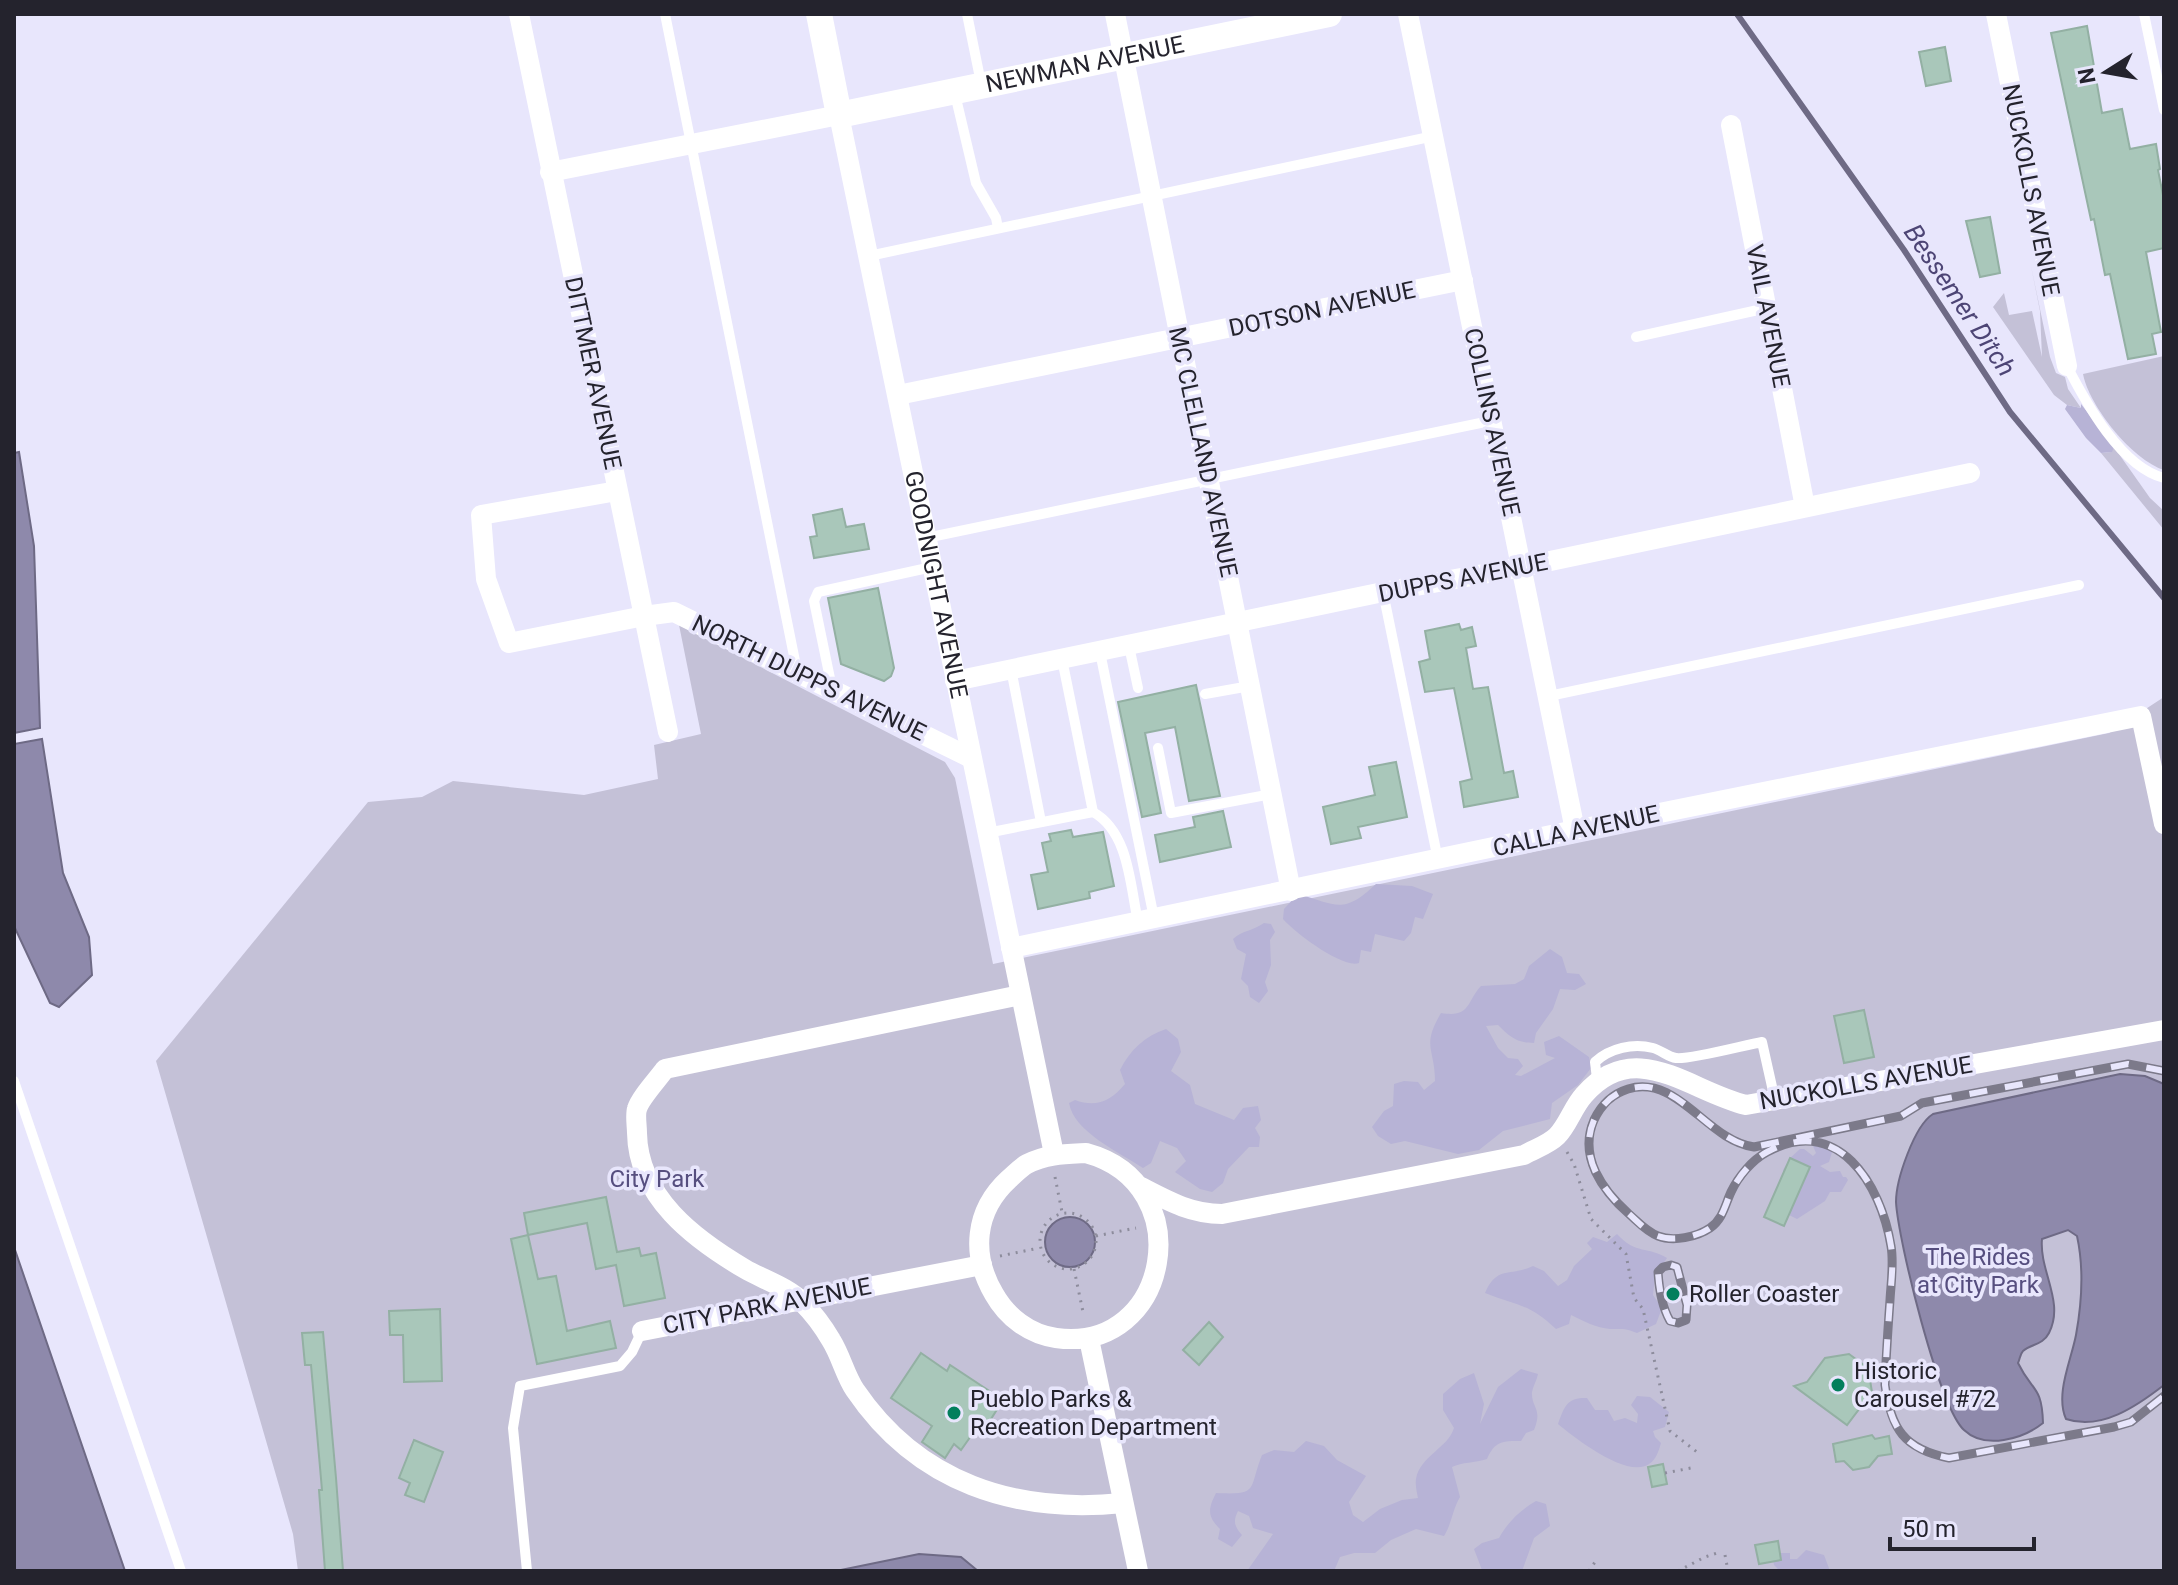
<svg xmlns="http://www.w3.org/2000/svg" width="2178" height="1585" viewBox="0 0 2178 1585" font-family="Roboto,sans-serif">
<rect width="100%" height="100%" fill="#e8e6fc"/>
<g fill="#c4c1d7" fill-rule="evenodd">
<path d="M2031 266 2050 357 2056 373 2065 377 2068 389 2081 408 2067 405 2054 395 1993 307 2004 293 2009 315 2032 311 2042 357 2040 311Z"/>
<path d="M2164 356V470C2132 460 2089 406 2083 374Z"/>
<path d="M2114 447 2150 498 2164 511V530L2101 453 2111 452Z"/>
<path d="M679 625 945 762 955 778 993 964 2109 733 2164 697V1571H298L293 1534 156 1061 368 802 422 797 453 781 584 795 658 779 654 745 701 734ZM1064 1217H1072L1049 1256C1041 1239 1047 1224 1064 1217Z"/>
</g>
<g fill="#b7b3d6">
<path d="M2081 404 2114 447 2112 452 2101 453 2086 438 2065 409 2067 405 2081 408Z"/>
<path d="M1376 884 1412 886 1433 894 1423 919 1415 917 1411 933 1404 941 1375 934 1371 952 1361 950 1359 963C1343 969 1294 932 1283 919L1284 909 1298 894C1337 905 1343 915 1376 884Z"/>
<path d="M1264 923 1271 924 1275 932 1270 940 1271 965 1265 982 1268 991 1259 1003 1250 997 1248 986 1241 979 1246 954 1237 949 1233 939C1243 930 1253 931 1264 923Z"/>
<path d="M1550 949 1562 957 1567 973 1579 974 1586 984 1575 990 1560 989 1553 1009 1536 1033 1534 1043C1517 1043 1510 1037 1498 1025L1486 1026 1498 1048 1508 1058 1518 1059 1523 1066 1515 1075 1521 1076 1555 1058 1546 1055 1544 1042 1559 1036 1589 1057 1591 1068 1578 1085 1552 1103 1550 1119 1503 1131 1479 1150 1458 1154 1405 1141 1391 1144 1378 1136 1372 1127 1384 1111 1393 1106 1394 1084 1404 1081 1418 1082 1424 1090 1435 1081C1435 1048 1421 1047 1441 1013 1471 1018 1466 1002 1481 986L1515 984 1524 979 1529 966Z"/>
<path d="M1166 1029 1178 1039 1181 1052 1171 1071 1190 1085 1195 1104 1234 1120 1243 1108 1258 1106 1261 1120 1255 1128 1260 1137 1259 1147H1249L1228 1169 1223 1183 1212 1192 1200 1189 1175 1172 1186 1161 1177 1148 1160 1141 1151 1163 1143 1168C1119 1152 1074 1132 1069 1103L1075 1100C1096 1108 1111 1101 1125 1084L1120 1070C1130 1050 1145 1036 1166 1029Z"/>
<path d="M1820 1142 1833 1149 1829 1162 1820 1166 1830 1172 1840 1171 1843 1177H1846L1848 1180 1841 1192H1830L1825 1201 1797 1219 1787 1214 1783 1170 1786 1165 1790 1166 1788 1160 1800 1149H1804L1813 1156 1816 1153 1813 1146Z"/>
<path d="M1617 1234C1636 1255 1648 1246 1667 1258L1655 1276 1653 1295 1662 1308 1656 1324 1637 1333C1626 1328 1622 1329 1610 1329 1597 1328 1583 1321 1571 1315L1569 1324 1556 1329C1528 1303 1518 1306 1485 1293 1497 1265 1510 1277 1533 1266L1544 1271 1558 1286 1567 1280 1574 1266 1592 1249 1587 1243 1593 1237 1607 1242Z"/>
<path d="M1521 1369 1538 1374C1537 1380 1533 1386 1532 1392 1531 1408 1543 1408 1534 1430L1526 1433 1521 1441C1502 1441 1495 1441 1487 1459 1475 1463 1462 1462 1452 1467L1460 1497C1452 1511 1452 1523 1444 1536L1416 1529 1391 1540 1375 1553H1354L1340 1557 1334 1571H1247L1273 1534 1253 1528 1249 1516 1238 1511C1233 1521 1234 1526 1242 1535L1232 1547 1218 1539 1220 1529C1207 1516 1208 1509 1216 1493 1260 1495 1248 1490 1262 1455L1274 1450 1294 1452 1306 1441 1324 1446 1337 1460 1366 1476 1349 1502 1353 1515 1363 1522 1380 1509 1402 1500 1418 1498C1417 1493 1415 1485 1416 1479 1420 1456 1448 1448 1454 1428L1443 1410V1394L1460 1379 1474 1373 1484 1404 1480 1424 1498 1387Z"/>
<path d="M1637 1396 1650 1397 1669 1412 1665 1427 1653 1431 1655 1437 1661 1443C1659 1450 1656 1460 1649 1464 1627 1479 1575 1438 1558 1424 1564 1407 1567 1397 1587 1398L1595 1410H1608L1614 1421 1625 1418 1637 1423 1638 1414 1631 1405Z"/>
<path d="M1536 1501 1546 1504 1550 1526 1534 1538 1522 1571 1482 1570 1474 1549 1482 1543 1499 1538C1508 1522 1520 1510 1536 1501Z"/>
<path d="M1806 1550 1824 1555 1830 1571H1780L1774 1565 1772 1553H1790V1559H1797Z"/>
</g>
<g fill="#8e89ab" stroke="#6e6a85" stroke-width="2">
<path d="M19 452 34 546 40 728 14 733V453Z"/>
<path d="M42 739 63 873 89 937 92 975 59 1007 50 1003 14 926V744Z"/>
<path d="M2120 1074 2145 1076 2164 1084V1385C2137 1406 2101 1431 2066 1419 2055 1394 2071 1361 2076 1335 2082 1302 2084 1268 2077 1236L2068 1230 2042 1239C2039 1271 2065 1302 2049 1333 2043 1345 2031 1344 2023 1351 2020 1354 2020 1359 2018 1363 2032 1392 2042 1385 2043 1423 2023 1439 1985 1450 1964 1430 1939 1407 1898 1240 1896 1202 1896 1180 1914 1126 1933 1114Z"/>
<circle cx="1070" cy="1242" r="25"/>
<path d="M14 1247 125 1571H14Z"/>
<path d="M919 1554 961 1557 978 1571H836Z"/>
</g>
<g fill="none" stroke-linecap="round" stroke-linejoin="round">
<path stroke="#6e6a85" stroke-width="6" d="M1737 14 1904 250 2010 412 2164 598"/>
</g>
<g fill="#a9c7ba" stroke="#93b0a3" stroke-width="2">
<path d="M2087 26 2102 113 2122 109 2130 149 2156 144 2160 169 2158 170 2164 200V248L2146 252 2161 332 2152 334 2156 354 2128 359 2110 274 2105 275 2094 219 2091 220 2051 33Z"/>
<path d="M1945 47 1951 81 1926 86 1919 52Z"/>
<path d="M1990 217 2000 273 1980 277 1966 221Z"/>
<path d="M842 509 846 527 864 524 869 549 814 558 810 537 817 536 813 515Z"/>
<path d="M878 588 894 668 891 676 884 681 841 664 828 598Z"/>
<path d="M1459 624 1461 630 1472 627 1476 646 1466 648 1473 689 1488 687 1504 773 1513 771 1518 797 1464 807 1460 782 1472 779 1454 688 1425 692 1419 662 1430 659 1425 631Z"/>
<path d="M1196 685 1220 796 1189 801 1175 727 1145 733 1161 813 1142 817 1118 702Z"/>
<path d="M1396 762 1407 817 1358 827 1361 838 1331 844 1323 807 1375 795 1369 767Z"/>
<path d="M1223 811 1231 847 1160 862 1155 835 1195 827 1193 817Z"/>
<path d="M1071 830 1073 837 1103 832 1114 886 1089 892 1090 898 1038 909 1031 875 1048 872 1042 843 1051 841 1049 834Z"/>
<path d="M1864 1010 1874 1057 1844 1063 1834 1016Z"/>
<path d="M1790 1158 1810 1167 1784 1226 1764 1217Z"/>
<path d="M606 1197 617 1252 639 1248 641 1256 656 1253 665 1298 624 1306 616 1265 596 1269 587 1223 528 1235 524 1213Z"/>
<path d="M528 1235 538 1279 556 1276 567 1331 610 1321 616 1348 537 1364 511 1239Z"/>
<path d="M440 1309 442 1381 404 1382 403 1335H390L389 1311Z"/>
<path d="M1209 1322 1223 1337 1199 1365 1183 1350Z"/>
<path d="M323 1332 336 1478 343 1571H325L319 1490H322L311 1365H305L302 1333Z"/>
<path d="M921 1353 947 1371 950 1365 1003 1400 984 1430 978 1426 961 1450 954 1444 945 1458 922 1442 932 1426 891 1398Z"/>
<path d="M1849 1354 1868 1368 1872 1392 1847 1425 1794 1386 1807 1382 1825 1358Z"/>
<path d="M1872 1435 1875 1439 1889 1436 1892 1454 1878 1456 1869 1467 1853 1470 1844 1461 1836 1462 1833 1444Z"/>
<path d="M414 1440 443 1452 424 1502 405 1495 410 1483 399 1478Z"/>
<path d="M1663 1464 1667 1484 1652 1487 1648 1467Z"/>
<path d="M1778 1541 1781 1560 1759 1564 1755 1545Z"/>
</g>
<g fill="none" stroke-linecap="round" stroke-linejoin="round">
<g stroke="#8d8c9c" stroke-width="3" stroke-dasharray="2 6" stroke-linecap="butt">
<path d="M1567 1152 1574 1164 1591 1219 1626 1254 1634 1298 1643 1309 1670 1431 1697 1452"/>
<path d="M1055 1177 1062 1212"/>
<circle cx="1068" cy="1241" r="28"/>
<path d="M1096 1236 1136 1228"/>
<path d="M1000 1256 1039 1248"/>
<path d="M1074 1269 1083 1312"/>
<path d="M1665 1473 1691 1468"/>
<path d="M1725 1555 1728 1571"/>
<path d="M1560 1571H1576"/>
<path d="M1589 1571 1595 1562"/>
<path d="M1678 1571 1705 1557 1720 1552"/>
</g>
<g stroke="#fff" stroke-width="10">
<path d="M665 14 797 671"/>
<path d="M967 14 981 83"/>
<path d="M2144 14 2164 110"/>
<path d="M955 94 976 183 996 218 998 228"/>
<path d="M869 256 1434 136"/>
<path d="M1636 337 1767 308"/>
<path d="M2067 366C2086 403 2121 467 2164 478"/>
<path d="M926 538 1490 421"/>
<path d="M1383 592 1438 860"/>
<path d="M1129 646 1138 688"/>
<path d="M1100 652 1154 918"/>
<path d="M1062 659 1093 812"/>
<path d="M1011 669 1041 822"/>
<path d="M832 688 814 601 818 592 932 567"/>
<path d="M1205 694 1250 686"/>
<path d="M1549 696 2079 585"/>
<path d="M1158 748 1171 813 1272 794"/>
<path d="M987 833 1093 812C1129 832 1130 885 1138 922"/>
<path d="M1597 1079 1595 1062C1610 1048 1633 1043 1653 1048 1661 1050 1668 1057 1676 1058 1689 1060 1745 1045 1762 1042L1775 1100"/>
<path d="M14 1081 181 1571"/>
<path d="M527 1571 513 1428 520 1386 620 1366 632 1352 642 1331"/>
</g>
<g stroke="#fff" stroke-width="20">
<path d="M519 14 668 732"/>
<path d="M1115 14 1291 891"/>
<path d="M1408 14 1575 830"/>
<path d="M1996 14 2067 366"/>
<path d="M1731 125 1805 507"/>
<path id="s1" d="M550 172 839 115 1054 1154"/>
<path d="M898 395 1463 280"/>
<path d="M617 491 481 515 486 579 509 643 644 616 674 612 971 758"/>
<path d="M955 681 1383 592 1522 567 1970 473"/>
<path d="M1011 948 1575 830 2141 716 2164 824"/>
<path d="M1020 995 665 1069C658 1079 640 1098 637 1109 635 1115 637 1126 637 1133 638 1197 694 1239 745 1269 762 1279 788 1287 802 1302 812 1312 824 1328 831 1340 841 1356 845 1375 855 1390 918 1483 1015 1514 1123 1503"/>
<path d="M1086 1153C1201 1184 1170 1354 1056 1338 1029 1334 1007 1317 994 1294 971 1255 974 1211 1009 1179 1015 1174 1021 1167 1027 1164 1046 1154 1066 1154 1086 1153Z"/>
<path d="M1141 1187C1168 1201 1191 1214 1222 1214L1524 1155C1534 1149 1548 1145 1557 1136 1568 1125 1573 1107 1584 1095 1635 1036 1689 1091 1746 1105L2164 1030"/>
<path d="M642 1331 982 1265"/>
<path d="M1089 1339 1138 1571"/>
</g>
<path stroke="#fff" stroke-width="26" id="s2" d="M819 14 839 115 1329 14"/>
<defs>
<g id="rail">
<path d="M2164 1071 2128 1064 1922 1103 1901 1116 1754 1147C1706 1140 1678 1074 1628 1089 1612 1094 1601 1105 1594 1120 1578 1157 1603 1191 1629 1214 1638 1222 1647 1232 1658 1236 1673 1242 1697 1237 1710 1228 1723 1219 1725 1205 1731 1192 1738 1177 1752 1160 1767 1152 1838 1114 1881 1184 1891 1246 1894 1263 1891 1283 1890 1300 1888 1328 1886 1356 1885 1385 1891 1429 1904 1449 1949 1458L2114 1427 2131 1422 2164 1396"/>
<path d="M1671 1265 1677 1267 1687 1305 1686 1320 1678 1323 1670 1321C1662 1307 1659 1288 1658 1272L1663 1267Z"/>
</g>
</defs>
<use href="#rail" stroke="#7c7a8a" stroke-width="9"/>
<use href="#rail" stroke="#e8e6fc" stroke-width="6" stroke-dasharray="18" stroke-linecap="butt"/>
</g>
<g fill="#037f5d" stroke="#e8e6fc" stroke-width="3">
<circle cx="1673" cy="1294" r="8"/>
<circle cx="1838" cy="1385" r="8"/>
<circle cx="954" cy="1413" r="8"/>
</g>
<g text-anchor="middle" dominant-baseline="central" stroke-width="7" stroke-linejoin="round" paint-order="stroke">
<g font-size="24" fill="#24232d" stroke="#e8e6fc">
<text stroke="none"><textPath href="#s2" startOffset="354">NEWMAN AVENUE</textPath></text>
<text transform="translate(2031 190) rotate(79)">NUCKOLLS AVENUE</text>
<text transform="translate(1322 309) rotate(-12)">DOTSON AVENUE</text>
<text transform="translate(1768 316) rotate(79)">VAIL AVENUE</text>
<text transform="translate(593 373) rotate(78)">DITTMER AVENUE</text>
<text transform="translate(1492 422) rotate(78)">COLLINS AVENUE</text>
<text transform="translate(1203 452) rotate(78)">MC CLELLAND AVENUE</text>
<text transform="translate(1463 578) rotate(-11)">DUPPS AVENUE</text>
<text stroke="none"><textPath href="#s1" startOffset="774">GOODNIGHT AVENUE</textPath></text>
<text transform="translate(809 678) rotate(26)">NORTH DUPPS AVENUE</text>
<text transform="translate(1576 831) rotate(-12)">CALLA AVENUE</text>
<text transform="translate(1866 1083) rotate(-10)">NUCKOLLS AVENUE</text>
<text transform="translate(767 1306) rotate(-11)">CITY PARK AVENUE</text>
</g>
<g font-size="24" fill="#564e7f" stroke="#e8e6fc">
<text x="657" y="1179">City Park</text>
<text x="1978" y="1257">The Rides<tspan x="1978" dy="28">at City Park</tspan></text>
</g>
<g font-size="24" fill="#24232d" stroke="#e8e6fc" text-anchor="start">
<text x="1689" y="1294">Roller Coaster</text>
<text x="1854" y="1371">Historic<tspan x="1854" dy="28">Carousel #72</tspan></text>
<text x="970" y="1399">Pueblo Parks &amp;<tspan x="970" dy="28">Recreation Department</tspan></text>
</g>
<g font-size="26" font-style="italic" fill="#4d4575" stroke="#e8e6fc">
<text transform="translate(1960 300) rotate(56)">Bessemer Ditch</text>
</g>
</g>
<rect width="2178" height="1585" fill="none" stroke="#24232d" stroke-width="32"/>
<g transform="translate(2106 72) rotate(259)" stroke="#e8e6fc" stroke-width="6" paint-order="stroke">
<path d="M0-6L14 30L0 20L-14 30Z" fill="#24232d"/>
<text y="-12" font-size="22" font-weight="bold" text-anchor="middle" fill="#24232d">N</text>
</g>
<path d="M1890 1537v12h144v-12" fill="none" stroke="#24232d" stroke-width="4"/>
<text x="1902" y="1537" font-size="24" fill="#24232d" stroke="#e8e6fc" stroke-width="6" paint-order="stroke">50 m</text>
</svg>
